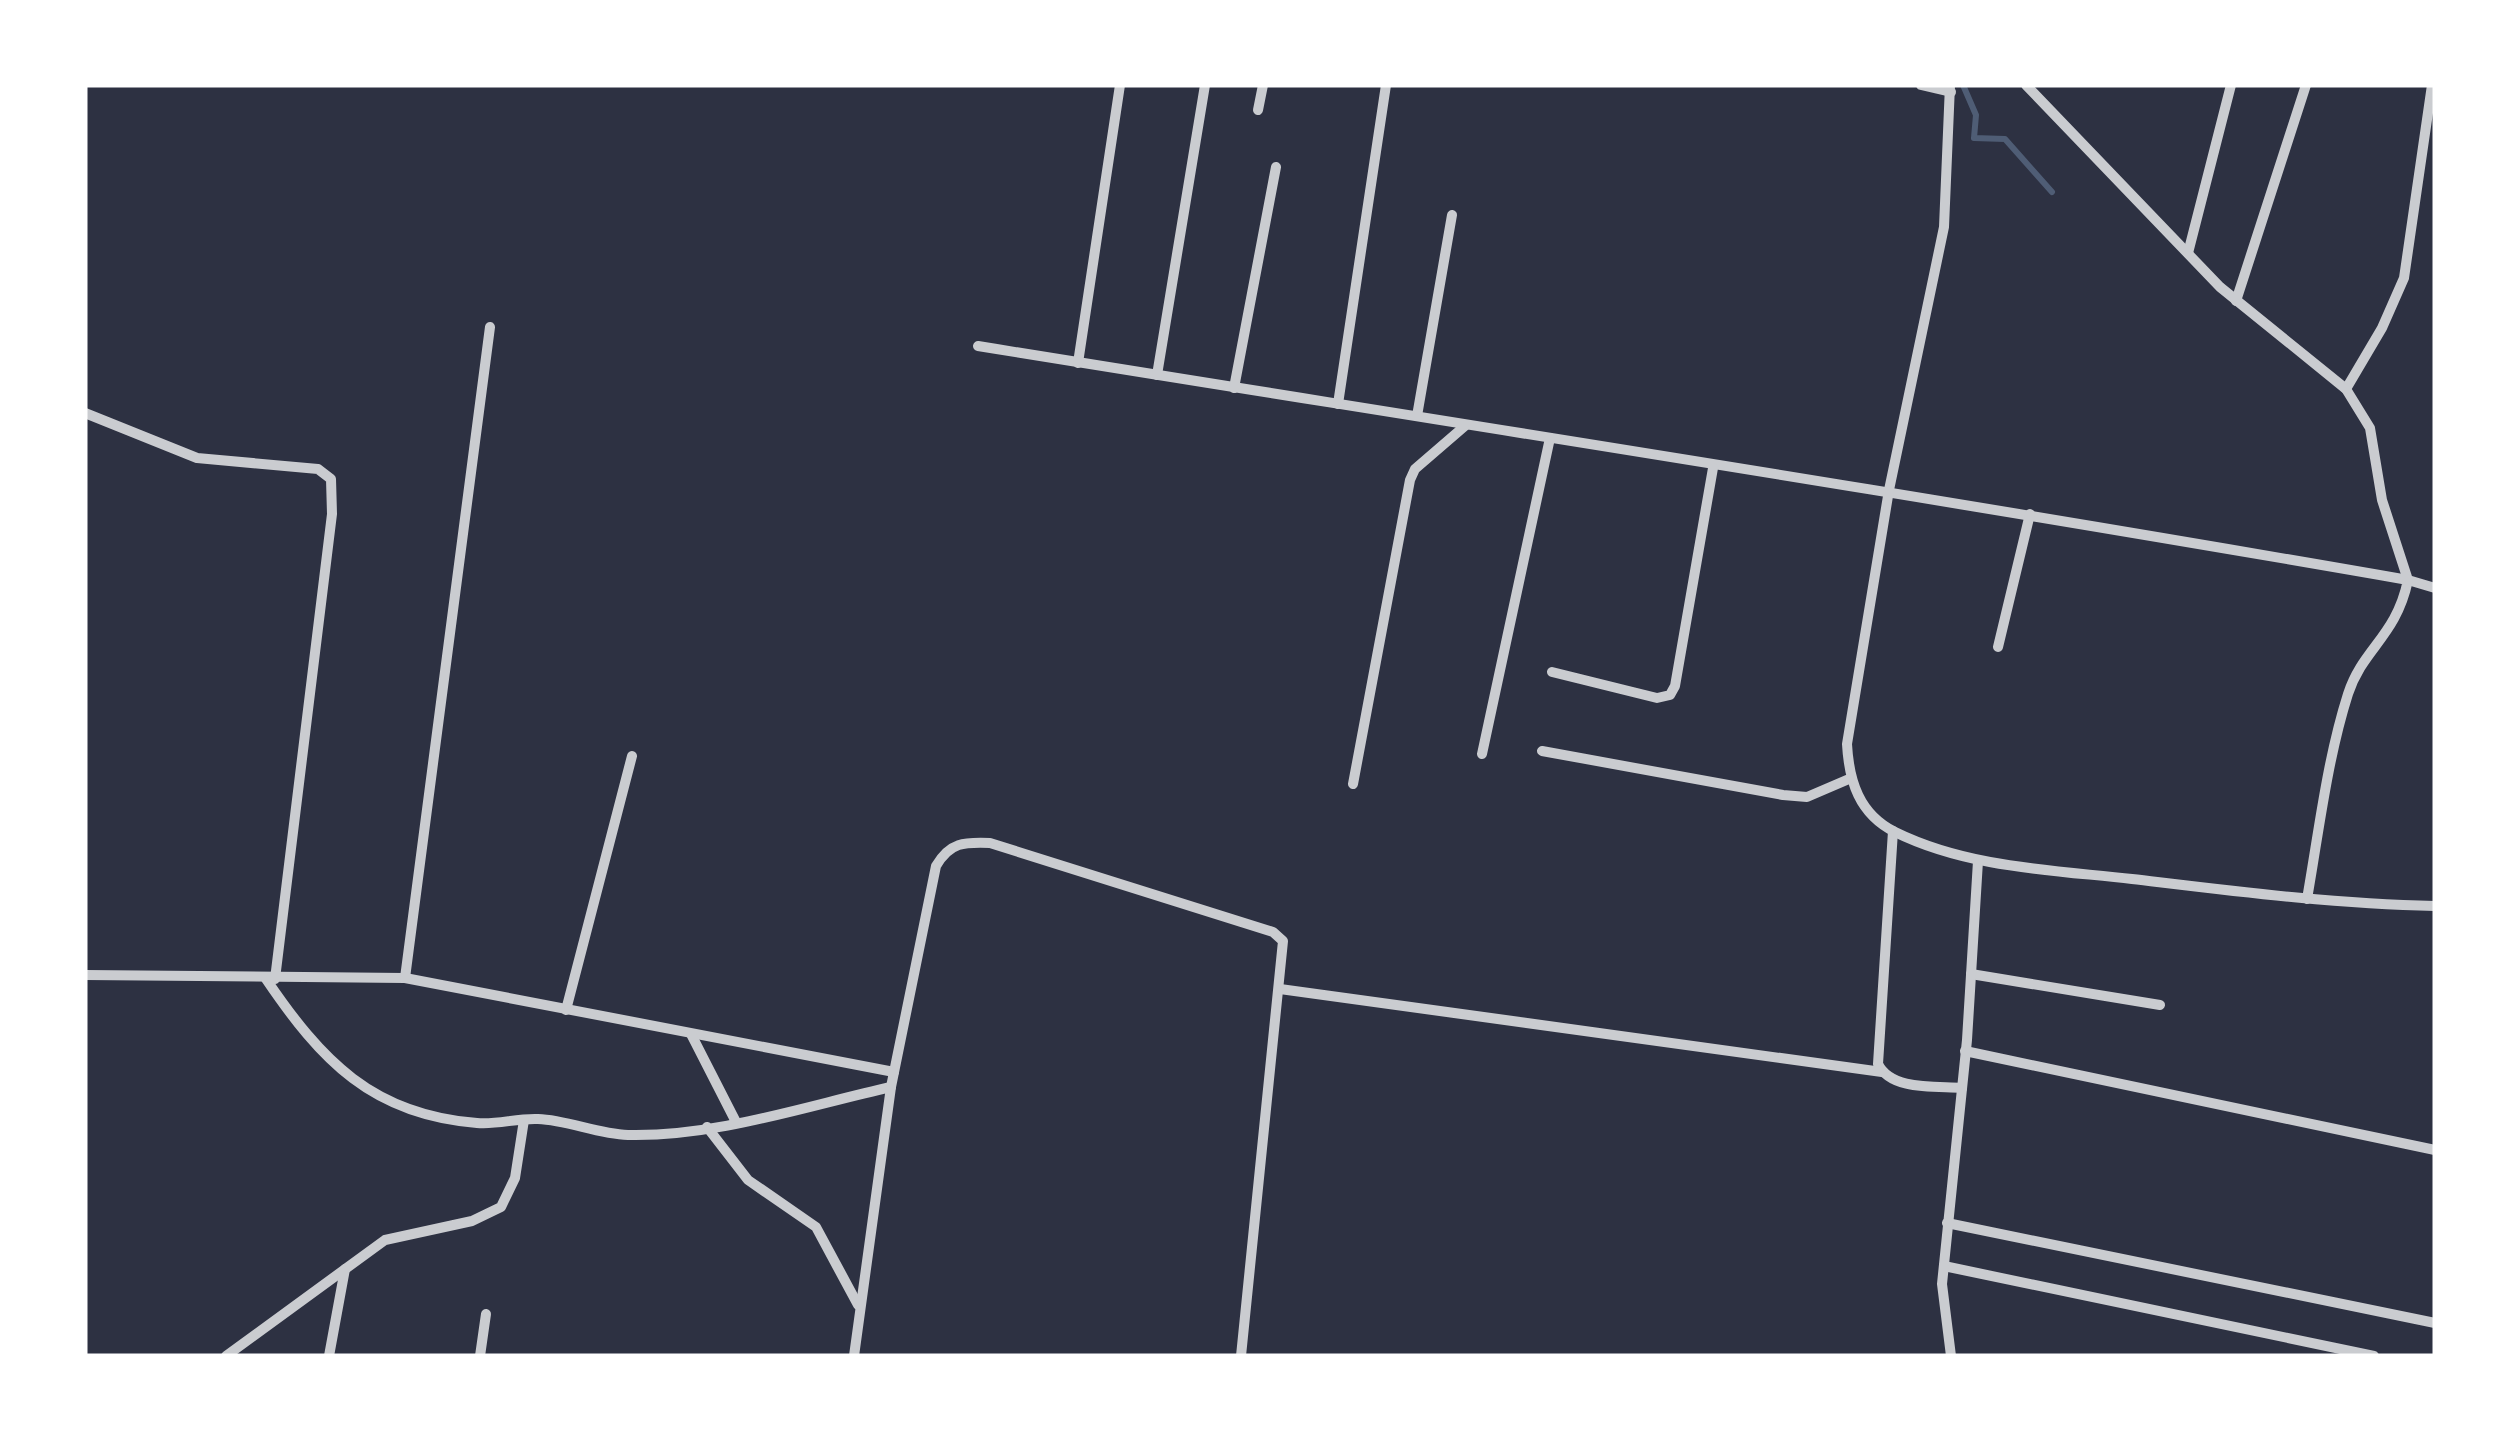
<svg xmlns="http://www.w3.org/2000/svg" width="2520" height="1441" viewBox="0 0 2520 1441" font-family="Mulish,sans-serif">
<rect width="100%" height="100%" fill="#2d3142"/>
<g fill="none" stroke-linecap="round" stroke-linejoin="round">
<path stroke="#4f5d75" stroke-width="6" d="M1963 85 1976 115 1974 138 2005 139 2052 192"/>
<g stroke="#caccd0" stroke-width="10">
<path d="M1921 85 1951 92"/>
<path d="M1950 85 1944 227 1889 490 1847 744C1849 781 1859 814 1895 832 1968 868 2053 870 2132 879 2233 891 2333 904 2435 906"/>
<path d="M2026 85 2220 287 2346 389 2370 428 2382 500 2408 580 2435 588"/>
<path d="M1258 110 1263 85"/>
<path d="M2188 253 2231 85"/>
<path d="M2236 301 2306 85"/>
<path d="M978 346C1455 423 1932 497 2408 580 2396 637 2363 648 2348 694 2327 760 2319 831 2307 899"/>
<path d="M1078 363 1120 85"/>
<path d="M1157 375 1205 85"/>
<path d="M1234 388 1276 167"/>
<path d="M2346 389 2382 328 2404 278 2432 85"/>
<path d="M1338 404 1386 85"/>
<path d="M85 413 197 458 318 469 331 479 332 514 275 979"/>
<path d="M1417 416 1452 215"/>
<path d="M1998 647 2030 514"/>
<path d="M1552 672 1657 698 1670 695 1675 686 1713 468"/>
<path d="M1542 751 1783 795 1807 797 1849 779"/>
<path d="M1482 754 1550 438"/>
<path d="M1353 784 1410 480 1415 469 1466 425"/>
<path d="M1893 831 1878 1064C1891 1091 1936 1086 1962 1088"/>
<path d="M1971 974 2160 1005"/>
<path d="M85 975 405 978 894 1072"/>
<path d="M405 978 490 327"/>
<path d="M266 979C321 1060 372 1115 477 1123 497 1125 517 1118 538 1119 568 1120 597 1134 628 1135 715 1137 806 1106 891 1087"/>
<path d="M1280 989 1882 1072"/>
<path d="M566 1010 632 756"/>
<path d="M691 1034 736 1122"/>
<path d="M1965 1051 2435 1150"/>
<path d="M707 1127 748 1180 816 1227 858 1305"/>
<path d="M1947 1223 2435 1323"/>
<path d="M1944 1266 2374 1356"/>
<path d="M226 1356 385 1240 472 1221 501 1207 515 1178 524 1120"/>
<path d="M329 1356 345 1269"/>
<path d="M480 1356 486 1314"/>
<path d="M854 1356 891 1087 936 866C950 842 964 842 990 843L1273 932 1283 941 1241 1356"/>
<path d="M1951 1356 1942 1284 1967 1040 1978 861"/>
</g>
</g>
<rect width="2520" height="1441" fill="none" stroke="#ffffff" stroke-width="175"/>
</svg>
